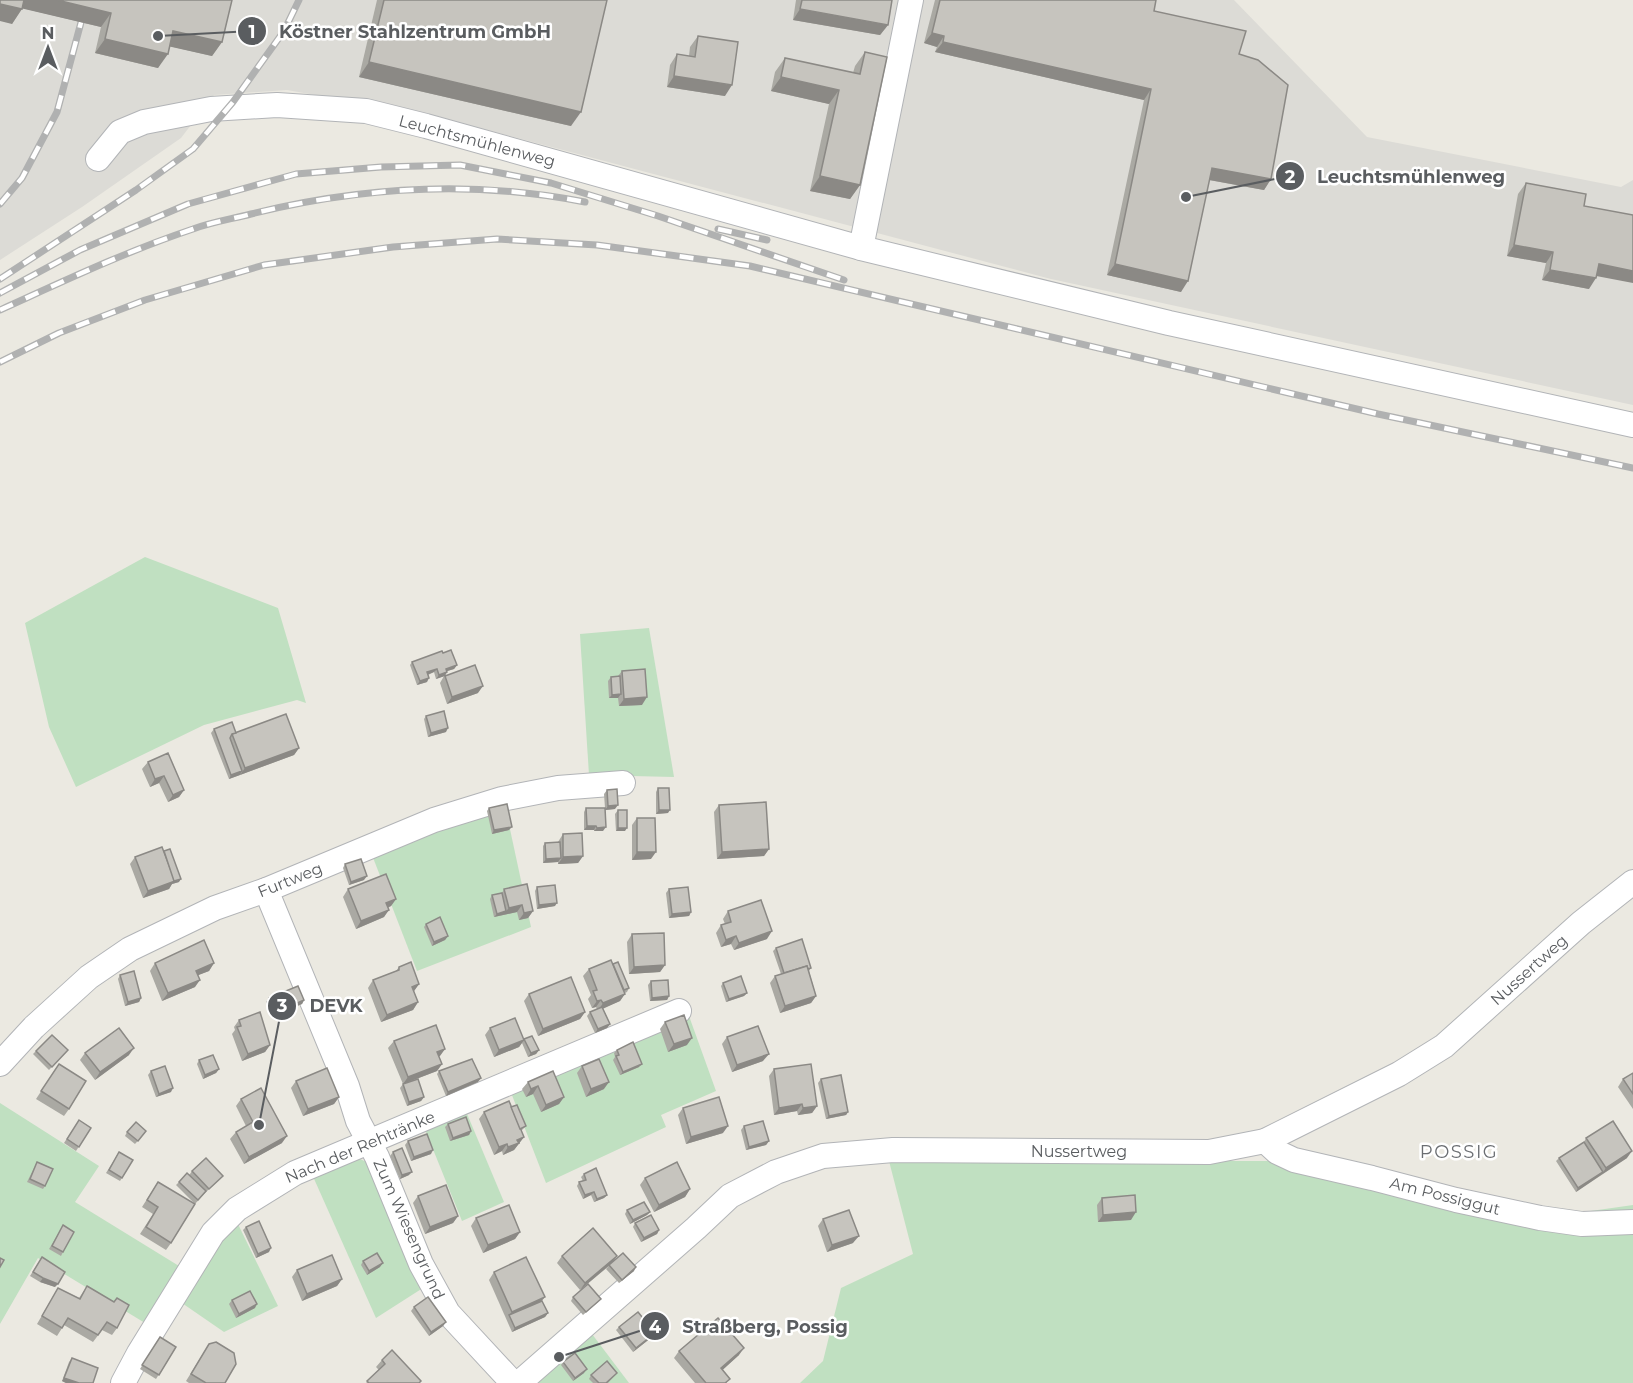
<svg xmlns="http://www.w3.org/2000/svg" width="1633" height="1383" viewBox="0 0 1633 1383" font-family="Montserrat,sans-serif">
<rect width="100%" height="100%" fill="#ebe9e1"/>
<path fill="#dcdbd6" d="M0 0H1234L1367 137 1621 187 1633 180V405L1051 279 438 117 287 90 214 95 181 138 82 207 0 260Z"/>
<g fill="#c0e0c1">
<path d="M145 557 278 608 306 703 297 700 204 725 76 787 49 727 25 623Z"/>
<path d="M649 628 674 777 589 775 580 634Z"/>
<path d="M505 806 531 927 417 971 372 855Z"/>
<path d="M689 1016 716 1091 661 1115 666 1127 546 1183 510 1090Z"/>
<path d="M0 1103 99 1166 75 1202 179 1266 145 1323 38 1258 0 1324Z"/>
<path d="M465 1109 504 1202 462 1221 424 1127Z"/>
<path d="M353 1156 369 1163 426 1286 376 1318 311 1172Z"/>
<path d="M889 1161H1282L1521 1221 1633 1205V1383H800L823 1361 841 1288 913 1254Z"/>
<path d="M235 1218 278 1306 224 1332 179 1301Z"/>
<path d="M592 1334 629 1383H530Z"/>
</g>
<g fill="none" stroke-linecap="round" stroke-linejoin="round">
<defs>
<g id="minor">
<path d="M98 159 120 132 144 122 211 109 277 105 366 111 426 126 861 248 1169 323 1633 425"/>
<path d="M861 248 911 0"/>
<path d="M266 890 347 1086 358 1121 377 1157 421 1264 448 1313 513 1383"/>
<path d="M0 1064 34 1027 89 977 130 949 215 908 266 890 434 820 502 799 558 788 623 783"/>
<path d="M1265 1141 1277 1152 1294 1160 1372 1178 1456 1200 1540 1218 1582 1224 1633 1222"/>
<path d="M123 1383 139 1353 213 1233 237 1209 295 1173 679 1011"/>
<path d="M519 1383 696 1228 730 1196 776 1172 823 1156 893 1150 1209 1152 1265 1141 1399 1074 1444 1046 1581 923 1633 882"/>
</g>
</defs>
<use href="#minor" stroke="#b2b4b7" stroke-width="26"/>
<use href="#minor" stroke="#fff" stroke-width="24"/>
<defs>
<g id="rail">
<path d="M0 204 22 178 57 112 87 0"/>
<path d="M718 229 767 240"/>
<path d="M0 279 136 190 193 149 233 102 284 31 299 0"/>
<path d="M0 293 80 250 188 204 296 174 381 167 460 165 551 183 658 216 844 280"/>
<path d="M0 310C64 281 127 251 193 229 212 222 232 219 251 214 360 187 474 180 585 202"/>
<path d="M0 362 59 333 145 300 264 265 393 247 497 239 597 245 750 266 1378 414 1633 468"/>
</g>
</defs>
<use href="#rail" stroke="#b0b1b1" stroke-width="7"/>
<use href="#rail" stroke="#fff" stroke-width="4.5" stroke-dasharray="14" stroke-linecap="butt"/>
</g>
<g fill="#aaa9a3">
<path d="M0 0H232L222 42 212 56 169 46 158 68 95 53 101 27 22 8 12 24Z"/>
<path d="M377 0H607L571 126 359 77Z"/>
<path d="M796 0H892L888 25 880 35 793 20Z"/>
<path d="M935 0H1156L1154 11 1239 54 1271 179 1264 190 1209 180 1181 292 1107 275 1144 100 935 52 937 47 924 43Z"/>
<path d="M698 36 725 96 667 87 670 65 677 54 689 56 690 47Z"/>
<path d="M865 52 860 185 850 199 810 191 829 104 771 91 775 72 785 58 853 73 855 66Z"/>
<path d="M1526 183 1584 206 1589 289 1542 280 1546 263 1507 256 1518 194Z"/>
<path d="M443 653 457 665 454 669 447 671 445 675 478 693 447 704 440 683 444 676 436 679 434 672 428 675 427 682 417 685 410 665 412 662Z"/>
<path d="M622 671 642 705 619 706 618 698H609L608 681 611 677 618 676Z"/>
<path d="M426 716 446 732 428 737 424 719Z"/>
<path d="M214 729 236 733 299 748 294 755 229 779 211 733Z"/>
<path d="M148 762 184 790 179 797 168 802 159 783 150 787 142 769Z"/>
<path d="M658 788 668 813 656 814V792Z"/>
<path d="M607 790 615 809 605 810 603 831H594V830H584V812L586 808H605L604 794Z"/>
<path d="M719 805 769 849 764 856 717 859 714 812Z"/>
<path d="M489 808 509 830 492 834 487 811Z"/>
<path d="M618 810 625 831H616L615 814Z"/>
<path d="M637 818 651 859 632 860V825Z"/>
<path d="M563 834 583 856 578 863 558 864V862L543 863V846L545 843 558 842Z"/>
<path d="M135 857 179 882 172 884 169 889 143 898 130 864Z"/>
<path d="M345 864 364 880 349 885 343 868Z"/>
<path d="M537 887 555 906 537 909 535 891Z"/>
<path d="M348 889 396 899 391 906 388 908 384 917 356 929 343 897Z"/>
<path d="M504 889 533 911 528 918 519 920 517 912 494 917 490 899 492 895 502 893Z"/>
<path d="M669 889 691 912 689 916 669 918 666 893Z"/>
<path d="M728 911 767 939 734 950 731 944 721 947 716 933 721 925 725 924 723 919Z"/>
<path d="M426 924 448 936 445 940 432 946 424 927Z"/>
<path d="M632 934 665 965 660 972 629 974 627 942Z"/>
<path d="M776 948 811 968 809 971 816 996 811 1003 780 1013 770 983 775 976 781 974 773 951Z"/>
<path d="M155 963H214L209 971 198 975 195 987 162 1001 150 971Z"/>
<path d="M613 964 629 988 627 992 625 993 620 1001 603 1008 610 1024 607 1028 595 1033 587 1016 590 1012 597 1009 596 1007 592 1008 588 999 591 995 583 976 589 969Z"/>
<path d="M399 967 419 984 414 991 418 1002 413 1010 381 1022 368 988 373 980 396 971Z"/>
<path d="M120 975 141 998 139 1002 125 1006 118 979Z"/>
<path d="M651 981 669 996 667 1000 650 1001 648 985Z"/>
<path d="M723 983 747 993 744 996 726 1002 721 986Z"/>
<path d="M529 994 585 1012 580 1019 538 1036 524 1001Z"/>
<path d="M269 998 304 1000 302 1004 272 1016 266 1002Z"/>
<path d="M239 1020 270 1045 265 1052 242 1061 232 1034 235 1030 234 1027Z"/>
<path d="M665 1022 687 1045 668 1052 660 1029Z"/>
<path d="M490 1028 524 1040 539 1050 536 1054 528 1057 522 1043 519 1047 494 1057 485 1035Z"/>
<path d="M727 1037 763 1061 732 1072 722 1044Z"/>
<path d="M394 1041 445 1049 439 1056 442 1064 437 1071 403 1084 388 1048Z"/>
<path d="M68 1050 49 1070 33 1054 36 1051Z"/>
<path d="M617 1050 639 1067 620 1075 613 1060 615 1057 614 1053Z"/>
<path d="M85 1053 129 1055 95 1080 80 1060Z"/>
<path d="M199 1060 219 1069 216 1073 203 1079 197 1064Z"/>
<path d="M59 1064 69 1109 64 1116 36 1099Z"/>
<path d="M582 1066 604 1089 586 1097 577 1073Z"/>
<path d="M774 1069 817 1106 812 1113 798 1115 797 1111 774 1115 769 1076Z"/>
<path d="M151 1071 171 1092 156 1097 148 1075Z"/>
<path d="M439 1071 478 1082 446 1096 437 1074Z"/>
<path d="M1633 1073V1109L1618 1087 1623 1079Z"/>
<path d="M821 1079 848 1112 846 1115 826 1119 818 1083Z"/>
<path d="M296 1081 339 1097 334 1104 303 1116 291 1088Z"/>
<path d="M528 1082 564 1097 559 1104 541 1112 533 1094 526 1097 522 1089Z"/>
<path d="M403 1084 424 1097 421 1101 407 1106 400 1088Z"/>
<path d="M241 1099 282 1143 244 1164 230 1139 236 1132 246 1126 236 1106Z"/>
<path d="M511 1107 526 1126 521 1131 524 1137 514 1150 503 1155 502 1151 494 1155 479 1119 484 1112Z"/>
<path d="M683 1108 723 1133 686 1144 678 1115Z"/>
<path d="M79 1120 91 1128 76 1151 64 1143Z"/>
<path d="M448 1124 471 1131 469 1135 450 1141 445 1127Z"/>
<path d="M744 1126 769 1141 766 1145 746 1150 741 1130Z"/>
<path d="M127 1132 144 1134 135 1144 125 1136Z"/>
<path d="M1586 1138 1627 1158 1576 1192 1556 1161 1559 1158 1584 1142Z"/>
<path d="M408 1141 431 1154 411 1161 405 1145Z"/>
<path d="M119 1152 133 1160 120 1181 106 1173Z"/>
<path d="M393 1152 409 1175 400 1179 390 1156Z"/>
<path d="M37 1162 45 1186 43 1189 27 1182Z"/>
<path d="M192 1171 220 1179 206 1192 195 1204 176 1185 179 1182 190 1174Z"/>
<path d="M584 1174 607 1195 604 1198 594 1202 591 1195 583 1199 577 1186 579 1182 583 1181 581 1177Z"/>
<path d="M645 1178 690 1189 685 1197 654 1212 640 1185Z"/>
<path d="M158 1182 171 1243 166 1250 140 1234 153 1214 142 1207Z"/>
<path d="M418 1196 458 1216 453 1223 425 1234 413 1203Z"/>
<path d="M1102 1198 1131 1220 1098 1222 1097 1205Z"/>
<path d="M627 1210 650 1212 647 1215 630 1224 625 1214Z"/>
<path d="M476 1218 520 1232 515 1239 483 1253 471 1226Z"/>
<path d="M823 1219 853 1243 827 1252 818 1226Z"/>
<path d="M635 1223 659 1230 657 1234 641 1242 633 1227Z"/>
<path d="M246 1227 269 1252 256 1258 243 1230Z"/>
<path d="M61 1229 63 1252 61 1256 49 1249Z"/>
<path d="M562 1256H617L613 1262 634 1271 619 1283 606 1269 609 1266 580 1290 557 1263Z"/>
<path d="M42 1257 55 1287 40 1282 30 1276Z"/>
<path d="M363 1261 380 1267 367 1275 361 1265Z"/>
<path d="M297 1270 342 1279 337 1286 302 1301 292 1277Z"/>
<path d="M494 1272 542 1301 548 1313 545 1317 512 1332 489 1280Z"/>
<path d="M87 1286 117 1328 112 1335 102 1330 93 1342 64 1325 57 1336 37 1324 58 1288 79 1298Z"/>
<path d="M573 1297 598 1302 583 1315 571 1301Z"/>
<path d="M232 1300 255 1308 236 1318 229 1304Z"/>
<path d="M414 1307 446 1322 443 1326 429 1336 411 1311Z"/>
<path d="M619 1327 652 1337 633 1352 616 1330Z"/>
<path d="M160 1337 176 1347 156 1379 140 1369Z"/>
<path d="M209 1344 225 1383H189L186 1381Z"/>
<path d="M679 1351 739 1355 722 1370 727 1383H695L674 1358Z"/>
<path d="M72 1358 93 1383H66L62 1381 69 1362Z"/>
<path d="M382 1360 420 1383H366L379 1370 376 1367Z"/>
<path d="M563 1362 584 1373 573 1381 561 1365Z"/>
<path d="M617 1373 608 1383H593L589 1379 591 1375Z"/>
</g>
<g fill="#8b8985">
<path d="M21 0H57L111 13 101 27 16 7Z"/>
<path d="M0 4 22 9 12 24 0 21Z"/>
<path d="M800 9 888 25 880 35 793 20Z"/>
<path d="M173 31 222 42 212 56 163 45Z"/>
<path d="M932 33 944 36 937 47 924 43Z"/>
<path d="M105 39 168 54 158 68 95 53Z"/>
<path d="M943 42 1151 89 1144 100 935 52Z"/>
<path d="M369 62 581 112 571 126 359 77Z"/>
<path d="M674 76 732 85 725 96 667 87Z"/>
<path d="M781 77 839 90 829 104 771 91Z"/>
<path d="M1212 168 1271 179 1264 190 1204 179Z"/>
<path d="M820 176 860 185 850 199 810 191Z"/>
<path d="M1514 245 1553 252 1546 263 1507 256Z"/>
<path d="M1115 264 1188 281 1181 292 1107 275Z"/>
<path d="M1599 264 1633 271V283L1591 275Z"/>
<path d="M1550 270 1596 278 1589 289 1542 280Z"/>
<path d="M457 665 454 669 444 672 446 669Z"/>
<path d="M437 669 434 672 424 676 427 672Z"/>
<path d="M447 672 445 676 436 679 439 675Z"/>
<path d="M429 678 427 682 417 685 420 681Z"/>
<path d="M483 686 478 693 447 704 452 697Z"/>
<path d="M621 694 618 698H609L612 695Z"/>
<path d="M647 697 642 705 619 706 624 699Z"/>
<path d="M448 728 446 732 428 737 431 733Z"/>
<path d="M299 748 294 755 240 775 245 768Z"/>
<path d="M242 771 240 775 229 779 231 775Z"/>
<path d="M164 776 159 783 150 787 155 779Z"/>
<path d="M184 790 179 797 168 802 173 795Z"/>
<path d="M618 805 615 809 605 810 608 806Z"/>
<path d="M659 810H670L668 813 656 814Z"/>
<path d="M587 826H596L594 830H584Z"/>
<path d="M512 827 509 830 492 834 494 830Z"/>
<path d="M606 827 603 831H594L597 828Z"/>
<path d="M618 828H627L625 831H616Z"/>
<path d="M769 849 764 856 717 859 722 852Z"/>
<path d="M637 852H656L651 859 632 860Z"/>
<path d="M583 856 578 863 558 864 563 857Z"/>
<path d="M561 858 558 862 543 863 546 859Z"/>
<path d="M367 876 364 880 349 885 351 882Z"/>
<path d="M181 879 179 882 172 884 169 889 143 898 148 891Z"/>
<path d="M396 899 391 906 381 910 386 903Z"/>
<path d="M557 903 555 906 537 909 539 905Z"/>
<path d="M522 905 517 912 494 917 497 914 506 911 509 908Z"/>
<path d="M389 910 384 917 356 929 361 921Z"/>
<path d="M533 911 528 918 519 920 524 913Z"/>
<path d="M691 912 689 916 669 918 672 914Z"/>
<path d="M772 931 767 939 734 950 739 943Z"/>
<path d="M448 936 445 940 432 946 434 942Z"/>
<path d="M736 936 731 944 721 947 726 940Z"/>
<path d="M214 963 209 971 191 978 196 971Z"/>
<path d="M665 965 660 972 629 974 634 967Z"/>
<path d="M200 980 195 987 162 1001 168 993Z"/>
<path d="M419 984 414 991 407 994 412 987Z"/>
<path d="M747 993 744 996 726 1002 729 999Z"/>
<path d="M625 994 620 1001 598 1011 603 1003Z"/>
<path d="M669 996 667 1000 650 1001 652 998Z"/>
<path d="M816 996 811 1003 780 1013 785 1006Z"/>
<path d="M141 998 139 1002 125 1006 128 1002Z"/>
<path d="M304 1000 302 1004 272 1016 275 1013Z"/>
<path d="M601 1000 596 1007 592 1008 597 1001Z"/>
<path d="M418 1002 413 1010 381 1022 387 1015Z"/>
<path d="M585 1012 580 1019 538 1036 543 1029Z"/>
<path d="M610 1024 607 1028 595 1033 598 1029Z"/>
<path d="M692 1038 687 1045 668 1052 674 1044Z"/>
<path d="M524 1040 519 1047 494 1057 499 1050Z"/>
<path d="M270 1045 265 1052 242 1061 248 1054Z"/>
<path d="M134 1048 129 1055 95 1080 100 1072Z"/>
<path d="M445 1049 440 1056 432 1059 437 1052Z"/>
<path d="M539 1050 536 1054 528 1057 531 1053Z"/>
<path d="M769 1054 763 1061 732 1072 737 1065Z"/>
<path d="M442 1064 437 1071 403 1084 408 1077Z"/>
<path d="M642 1064 639 1067 620 1075 623 1072Z"/>
<path d="M219 1069 216 1073 203 1079 205 1075Z"/>
<path d="M481 1078 478 1082 446 1096 448 1092Z"/>
<path d="M609 1082 604 1089 586 1097 591 1089Z"/>
<path d="M538 1086 533 1094 526 1097 531 1089Z"/>
<path d="M173 1088 171 1092 156 1097 159 1094Z"/>
<path d="M339 1097 334 1104 303 1116 308 1109Z"/>
<path d="M424 1097 421 1101 407 1106 409 1102Z"/>
<path d="M564 1097 559 1104 541 1112 546 1105Z"/>
<path d="M802 1104 797 1111 774 1115 779 1108Z"/>
<path d="M817 1106 812 1113 798 1115 803 1108Z"/>
<path d="M848 1112 846 1115 826 1119 829 1116Z"/>
<path d="M728 1126 723 1133 686 1144 691 1137Z"/>
<path d="M471 1131 469 1135 450 1141 453 1138Z"/>
<path d="M287 1136 282 1143 244 1164 249 1157Z"/>
<path d="M524 1137 514 1150 503 1155 508 1147 517 1140Z"/>
<path d="M769 1141 766 1145 746 1150 749 1147Z"/>
<path d="M507 1144 502 1151 494 1155 499 1147Z"/>
<path d="M433 1150 431 1154 411 1161 414 1157Z"/>
<path d="M1632 1151 1627 1158 1601 1175 1606 1168Z"/>
<path d="M412 1172 409 1175 400 1179 402 1175Z"/>
<path d="M1603 1172 1601 1175 1576 1192 1578 1188Z"/>
<path d="M690 1189 685 1197 654 1212 659 1205Z"/>
<path d="M594 1192 591 1195 583 1199 585 1195Z"/>
<path d="M607 1195 604 1198 594 1202 597 1199Z"/>
<path d="M650 1212 647 1215 630 1224 633 1220Z"/>
<path d="M1136 1212 1131 1220 1098 1222 1103 1215Z"/>
<path d="M458 1216 453 1223 425 1234 430 1227Z"/>
<path d="M659 1230 657 1234 641 1242 644 1238Z"/>
<path d="M520 1232 515 1239 483 1253 488 1245Z"/>
<path d="M859 1236 853 1243 827 1252 832 1245Z"/>
<path d="M271 1248 269 1252 256 1258 258 1254Z"/>
<path d="M617 1256 612 1263 580 1290 585 1283Z"/>
<path d="M383 1263 380 1267 367 1275 369 1271Z"/>
<path d="M636 1267 634 1271 619 1283 622 1280Z"/>
<path d="M43 1278 58 1284 55 1287 40 1282Z"/>
<path d="M342 1279 337 1286 302 1301 307 1294Z"/>
<path d="M545 1297 539 1304 509 1315 512 1312Z"/>
<path d="M257 1304 255 1308 236 1318 239 1314Z"/>
<path d="M548 1313 545 1317 512 1332 515 1328Z"/>
<path d="M446 1322 443 1326 429 1336 431 1332Z"/>
<path d="M655 1333 652 1337 633 1352 636 1348Z"/>
<path d="M744 1348 739 1355 716 1376 721 1368Z"/>
<path d="M587 1369 584 1373 573 1381 575 1378Z"/>
<path d="M64 1378 79 1383H66L62 1381Z"/>
</g>
<g fill="#c6c4be" stroke="#8b8985" stroke-width="1.5">
<path d="M0 0H24L22 9 0 4Z"/>
<path d="M57 0H232L222 42 173 31 168 54 105 39 111 13Z"/>
<path d="M384 0H607L581 112 369 62Z"/>
<path d="M802 0H892L888 25 800 9Z"/>
<path d="M940 0H1156L1154 11 1246 31 1239 54 1258 60 1288 85 1271 179 1212 168 1188 281 1115 264 1151 89 943 42 944 36 932 33Z"/>
<path d="M698 36 738 42 732 85 674 76 677 54 695 57Z"/>
<path d="M865 52 887 57 860 185 820 176 839 90 781 77 785 58 860 74Z"/>
<path d="M1526 183 1586 194 1584 206 1633 215V271L1599 264 1596 278 1550 270 1553 252 1514 245Z"/>
<path d="M451 650 457 665 446 669 447 672 439 675 437 669 427 672 429 678 420 681 412 662 442 651 443 653Z"/>
<path d="M475 665 483 686 452 697 445 676Z"/>
<path d="M645 669 647 697 624 699 622 671Z"/>
<path d="M620 676 621 694 612 695 611 677Z"/>
<path d="M444 711 448 728 431 733 426 716Z"/>
<path d="M286 714 299 748 245 768 232 734Z"/>
<path d="M232 722 236 733 232 734 230 738 242 771 231 775 214 729Z"/>
<path d="M168 753 184 790 173 795 164 776 155 779 148 762Z"/>
<path d="M658 788H669L670 810H659Z"/>
<path d="M617 789 618 805 608 806 607 790Z"/>
<path d="M766 802 769 849 722 852 719 805Z"/>
<path d="M507 804 512 827 494 830 489 808Z"/>
<path d="M586 808H605L606 827 597 828 596 826H587Z"/>
<rect x="618" y="810" width="9" height="18"/>
<path d="M637 818H655L656 852H637Z"/>
<path d="M582 833 583 856 563 857V834Z"/>
<path d="M560 842 561 858 546 859 545 843Z"/>
<path d="M162 847 175 881 148 891 135 857Z"/>
<path d="M170 849 181 879 174 881 164 851Z"/>
<path d="M361 859 367 876 351 882 345 864Z"/>
<path d="M386 874 396 899 386 903 389 910 361 921 348 889Z"/>
<path d="M527 884 533 911 524 913 522 905 509 908 504 889Z"/>
<path d="M555 885 557 903 539 905 537 887Z"/>
<path d="M688 887 691 912 672 914 669 889Z"/>
<path d="M502 893 506 911 497 914 492 895Z"/>
<path d="M761 900 772 931 739 943 736 936 726 940 721 925 731 922 728 911Z"/>
<path d="M440 917 448 936 434 942 426 924Z"/>
<path d="M664 933 665 965 634 967 632 934Z"/>
<path d="M802 939 811 968 808 969 807 966 784 973 776 948Z"/>
<path d="M204 940 214 963 196 971 200 980 168 993 155 963Z"/>
<path d="M611 960 625 994 603 1003 601 1000 597 1001 593 991 597 990 589 969Z"/>
<path d="M411 962 419 984 412 987 418 1002 387 1015 373 980 399 970V967Z"/>
<path d="M618 962 629 988 624 990 613 964Z"/>
<path d="M807 966 816 996 785 1006 775 976Z"/>
<path d="M134 971 141 998 128 1002 120 975Z"/>
<path d="M741 976 747 993 729 999 723 983Z"/>
<path d="M571 977 585 1012 543 1029 529 994Z"/>
<path d="M668 980 669 996 652 998 651 981Z"/>
<path d="M298 986 304 1000 275 1013 269 998Z"/>
<path d="M602 1007 610 1024 598 1029 590 1012Z"/>
<path d="M260 1012 270 1045 248 1054 237 1027 241 1026 239 1020Z"/>
<path d="M684 1015 692 1038 674 1044 665 1022Z"/>
<path d="M515 1018 524 1040 499 1050 490 1028Z"/>
<path d="M436 1025 445 1049 437 1052 442 1064 408 1077 394 1041Z"/>
<path d="M758 1026 769 1054 737 1065 727 1037Z"/>
<path d="M119 1028 134 1048 100 1072 85 1053Z"/>
<path d="M52 1035 68 1050 52 1067 36 1051Z"/>
<path d="M532 1036 539 1050 531 1053 524 1039Z"/>
<path d="M633 1042 642 1064 623 1072 616 1056 619 1055 617 1050Z"/>
<path d="M213 1055 219 1069 205 1075 199 1060Z"/>
<path d="M472 1059 481 1078 448 1092 439 1071Z"/>
<path d="M599 1059 609 1082 591 1089 582 1066Z"/>
<path d="M59 1064 86 1081 69 1109 41 1091Z"/>
<path d="M811 1064 817 1106 803 1108 802 1104 779 1108 774 1069Z"/>
<path d="M165 1066 173 1088 159 1094 151 1071Z"/>
<path d="M327 1068 339 1097 308 1109 296 1081Z"/>
<path d="M553 1071 564 1097 546 1105 538 1086 531 1089 528 1082Z"/>
<path d="M1633 1073V1094L1623 1079Z"/>
<path d="M841 1075 848 1112 829 1116 821 1079Z"/>
<path d="M418 1079 424 1097 409 1102 403 1084Z"/>
<path d="M261 1088 287 1136 249 1157 236 1132 253 1122 241 1099Z"/>
<path d="M719 1097 728 1126 691 1137 683 1108Z"/>
<path d="M509 1101 524 1137 517 1140 519 1143 508 1147 507 1144 499 1147 484 1112Z"/>
<path d="M517 1105 526 1126 520 1129 511 1107Z"/>
<path d="M466 1117 471 1131 453 1138 448 1124Z"/>
<path d="M79 1120 91 1128 79 1147 67 1139Z"/>
<path d="M763 1121 769 1141 749 1147 744 1126Z"/>
<path d="M1613 1121 1632 1151 1606 1168 1586 1138Z"/>
<path d="M136 1122 146 1131 138 1141 127 1132Z"/>
<path d="M427 1134 433 1150 414 1157 408 1141Z"/>
<path d="M1584 1142 1603 1172 1578 1188 1559 1158Z"/>
<path d="M402 1148 412 1172 402 1175 393 1152Z"/>
<path d="M119 1152 133 1160 122 1178 109 1170Z"/>
<path d="M206 1158 223 1176 209 1189 192 1171Z"/>
<path d="M37 1162 53 1169 45 1186 30 1179Z"/>
<path d="M677 1162 690 1189 659 1205 645 1178Z"/>
<path d="M596 1168 607 1195 597 1199 594 1192 585 1195 579 1182 586 1180 584 1174Z"/>
<path d="M187 1173 206 1191 198 1200 179 1182Z"/>
<path d="M158 1182 195 1204 171 1243 146 1227 158 1207 147 1200Z"/>
<path d="M446 1185 458 1216 430 1227 418 1196Z"/>
<path d="M1135 1195 1136 1212 1103 1215 1102 1198Z"/>
<path d="M644 1202 650 1212 633 1220 627 1210Z"/>
<path d="M509 1205 520 1232 488 1245 476 1218Z"/>
<path d="M849 1210 859 1236 832 1245 823 1219Z"/>
<path d="M651 1215 659 1230 644 1238 635 1223Z"/>
<path d="M259 1221 271 1248 258 1254 246 1227Z"/>
<path d="M63 1225 74 1232 63 1252 52 1246Z"/>
<path d="M593 1228 617 1256 585 1283 562 1256Z"/>
<path d="M377 1253 383 1263 369 1271 363 1261Z"/>
<path d="M623 1253 636 1267 622 1280 609 1265Z"/>
<path d="M332 1255 342 1279 307 1294 297 1270Z"/>
<path d="M42 1257 65 1272 58 1284 43 1278 33 1272Z"/>
<path d="M526 1257 545 1297 512 1312 494 1272Z"/>
<path d="M0 1258 4 1260 0 1267Z"/>
<path d="M588 1284 601 1299 586 1312 573 1297Z"/>
<path d="M87 1286 114 1302 117 1298 129 1305 117 1328 107 1322 98 1335 68 1318 62 1328 42 1316 58 1288 80 1299Z"/>
<path d="M250 1291 257 1304 239 1314 232 1300Z"/>
<path d="M428 1297 446 1322 431 1332 414 1307Z"/>
<path d="M542 1301 548 1313 515 1328 509 1315Z"/>
<path d="M638 1312 655 1333 636 1348 619 1327Z"/>
<path d="M718 1318 744 1348 721 1368 730 1379 725 1383H706L679 1351Z"/>
<path d="M160 1337 176 1347 159 1375 142 1365Z"/>
<path d="M216 1342 234 1353 236 1364 225 1383H206L191 1374 209 1344Z"/>
<path d="M392 1350 421 1381 419 1383H369L367 1381 385 1364 382 1360Z"/>
<path d="M575 1353 587 1369 575 1378 563 1362Z"/>
<path d="M72 1358 98 1368 93 1383H79L64 1378Z"/>
<path d="M607 1361 617 1373 606 1383H599L591 1375Z"/>
</g>
<g text-anchor="middle" dominant-baseline="central" stroke-width="5" stroke-linejoin="round" paint-order="stroke">
<g font-size="16" fill="#5a5d60" stroke="#fff">
<text transform="translate(477 141) rotate(15)">Leuchtsmühlenweg</text>
<text transform="translate(290 880) rotate(-22)">Furtweg</text>
<text transform="translate(1529 970) rotate(-42)">Nussertweg</text>
<text transform="translate(360 1147) rotate(-23)">Nach der Rehtränke</text>
<text x="1079" y="1151">Nussertweg</text>
<text transform="translate(1445 1196) rotate(14)">Am Possiggut</text>
<text transform="translate(409 1229) rotate(66)">Zum Wiesengrund</text>
</g>
<g font-size="18" letter-spacing="1.5" fill="#6b6e72" stroke="#fff">
<text x="1459" y="1152">POSSIG</text>
</g>
</g>
<path fill="none" stroke="#5a5d60" stroke-width="2" d="M158 36L252 31M1186 197L1290 176M259 1125L282 1006M559 1357L655 1326"/>
<g fill="#5a5d60" stroke="#fff" stroke-width="2">
<circle cx="158" cy="36" r="6"/>
<circle cx="1186" cy="197" r="6"/>
<circle cx="259" cy="1125" r="6"/>
<circle cx="559" cy="1357" r="6"/>
<circle cx="252" cy="31" r="15"/>
<circle cx="1290" cy="176" r="15"/>
<circle cx="282" cy="1006" r="15"/>
<circle cx="655" cy="1326" r="15"/>
</g>
<g font-size="18" text-anchor="middle" font-weight="bold" fill="#fff">
<text x="252" y="38">1</text>
<text x="1290" y="183">2</text>
<text x="282" y="1012">3</text>
<text x="655" y="1333">4</text>
</g>
<g font-size="18" text-anchor="middle" font-weight="bold" fill="#5a5d60" stroke="#fff" stroke-width="5" stroke-linejoin="round" paint-order="stroke">
<text x="415" y="38">Köstner Stahlzentrum GmbH</text>
<text x="1411" y="183">Leuchtsmühlenweg</text>
<text x="336" y="1012">DEVK</text>
<text x="765" y="1333">Straßberg, Possig</text>
</g>
<g transform="translate(48 48)" stroke="#ffffff" stroke-width="4.5" paint-order="stroke">
<path d="M0-4.5L10 22L0 15L-10 22Z" fill="#5a5d60"/>
<text y="-9" font-size="16" font-weight="bold" text-anchor="middle" fill="#5a5d60">N</text>
</g>
</svg>
